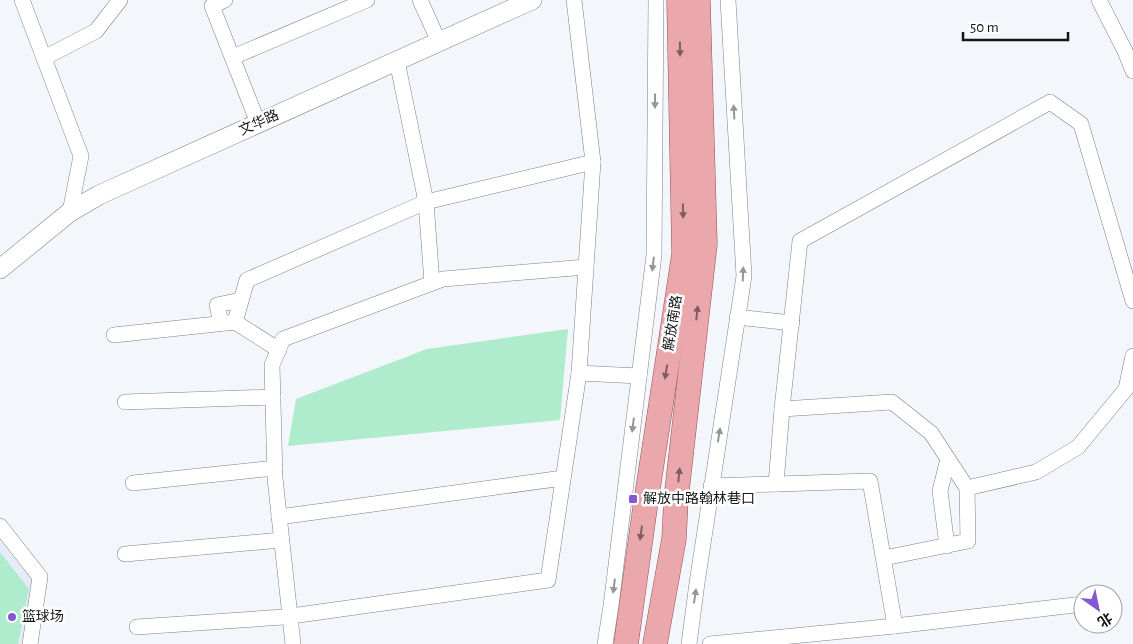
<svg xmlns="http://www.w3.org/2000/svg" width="1133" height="644" viewBox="0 0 1133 644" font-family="'Alegreya Sans','Noto Sans SC',sans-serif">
<rect width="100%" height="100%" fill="#f3f6fb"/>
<path fill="#e5ebf7" d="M0 540 36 585 24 644H0Z"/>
<g fill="#afeccd">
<path d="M568 329 560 420 288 446 296 399 427 349Z"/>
<path d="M0 552 29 589 18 644H0Z"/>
</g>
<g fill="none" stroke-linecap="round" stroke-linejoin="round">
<defs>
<g id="minor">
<path d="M22 0 81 156 70 212"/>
<path d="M225 0 212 6 258 123"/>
<path d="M420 0 439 42"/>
<path d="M1099 0 1125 51 1133 71"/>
<path d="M233 57 367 0"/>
<path d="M44 58 96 31 120 0"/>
<path d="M397 61 426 202 432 283"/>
<path d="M737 317 792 323"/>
<path d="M235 322 279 350"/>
<path d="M221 323 217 305 241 300"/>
<path d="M114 335 235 322 247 280 426 202 593 162"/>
<path d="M579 373 639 376"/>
<path d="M125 402 273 397"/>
<path d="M782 409 800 241 1050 102 1081 124 1133 301"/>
<path d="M133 483 275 468"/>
<path d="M776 484 782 409 892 402 931 433 967 488 968 541 884 558"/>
<path d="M711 486 870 481 895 626"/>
<path d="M967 488 1036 472 1078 447 1126 389 1133 356"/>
<path d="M279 517 563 478"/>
<path d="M0 526 40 577 30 644"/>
<path d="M947 546 940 491 948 459"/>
<path d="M125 554 281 540"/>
<path d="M137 627 284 617 548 580 579 373 593 162 574 0"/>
<path d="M293 644 275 478 272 365 283 339 443 279 586 267"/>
<path d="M605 644 611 606 654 255 656 0"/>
<path d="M689 644 697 583 744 276 728 0"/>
<path d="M710 644 895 626 1083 604"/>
</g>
<path id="tertiary" d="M0 269 70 212 99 195 532 0"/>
<g id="primary">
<path d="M626 644 645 508 684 254 679 0"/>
<path d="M655 644 674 539 676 499 705 244 698 0"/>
</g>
</defs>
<use href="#minor" stroke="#7d8085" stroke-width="16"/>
<use href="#tertiary" stroke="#7d8085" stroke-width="20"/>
<use href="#primary" stroke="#964e53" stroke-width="25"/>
<use href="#minor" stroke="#fff" stroke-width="15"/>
<use href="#tertiary" stroke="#fff" stroke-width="19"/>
<use href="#primary" stroke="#eaa7ac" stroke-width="24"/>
</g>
<defs><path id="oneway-solid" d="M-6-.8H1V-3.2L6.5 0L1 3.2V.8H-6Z" transform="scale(1.25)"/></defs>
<g fill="#7f5e62">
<use href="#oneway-solid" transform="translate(680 49) rotate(89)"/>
<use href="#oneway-solid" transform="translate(683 211) rotate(89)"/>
<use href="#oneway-solid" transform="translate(697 313) rotate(-84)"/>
<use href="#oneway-solid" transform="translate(666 372) rotate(99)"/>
<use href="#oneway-solid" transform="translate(679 475) rotate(-84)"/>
<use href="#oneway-solid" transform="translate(641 533) rotate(98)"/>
</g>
<g fill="#959697">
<use href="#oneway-solid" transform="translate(655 101) rotate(90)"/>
<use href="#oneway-solid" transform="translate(734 112) rotate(-93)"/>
<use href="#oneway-solid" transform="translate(653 264) rotate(97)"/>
<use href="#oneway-solid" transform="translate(743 274) rotate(-88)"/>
<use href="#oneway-solid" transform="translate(633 425) rotate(97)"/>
<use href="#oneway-solid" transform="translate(719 435) rotate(-81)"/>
<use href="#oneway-solid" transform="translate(614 586) rotate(97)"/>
<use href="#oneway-solid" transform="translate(695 596) rotate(-82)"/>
</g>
<g fill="#8558d1" stroke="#fff" stroke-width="2">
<rect x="628" y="494" width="10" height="10" rx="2.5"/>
<circle cx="12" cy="617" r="5"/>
</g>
<g text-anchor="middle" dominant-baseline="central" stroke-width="5" stroke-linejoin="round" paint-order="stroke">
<g font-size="14" fill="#141517" stroke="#fff">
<text transform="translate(259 123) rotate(-24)">文华路</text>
<text transform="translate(673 323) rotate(-81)">解放南路</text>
</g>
<g font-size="14" fill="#141517" stroke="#fff" text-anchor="start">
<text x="643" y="499">解放中路翰林巷口</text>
<text x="22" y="617">篮球场</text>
</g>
</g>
<g transform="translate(1098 609) rotate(147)"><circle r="24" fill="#ffffff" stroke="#a1a1a2"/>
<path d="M0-4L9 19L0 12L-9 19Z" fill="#8558d1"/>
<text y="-8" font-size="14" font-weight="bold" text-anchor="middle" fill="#141517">北</text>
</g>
<path d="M963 32v8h105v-8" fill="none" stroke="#141517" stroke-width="2.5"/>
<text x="970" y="32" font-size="15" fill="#141517" stroke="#ffffff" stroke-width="4" paint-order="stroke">50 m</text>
</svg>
